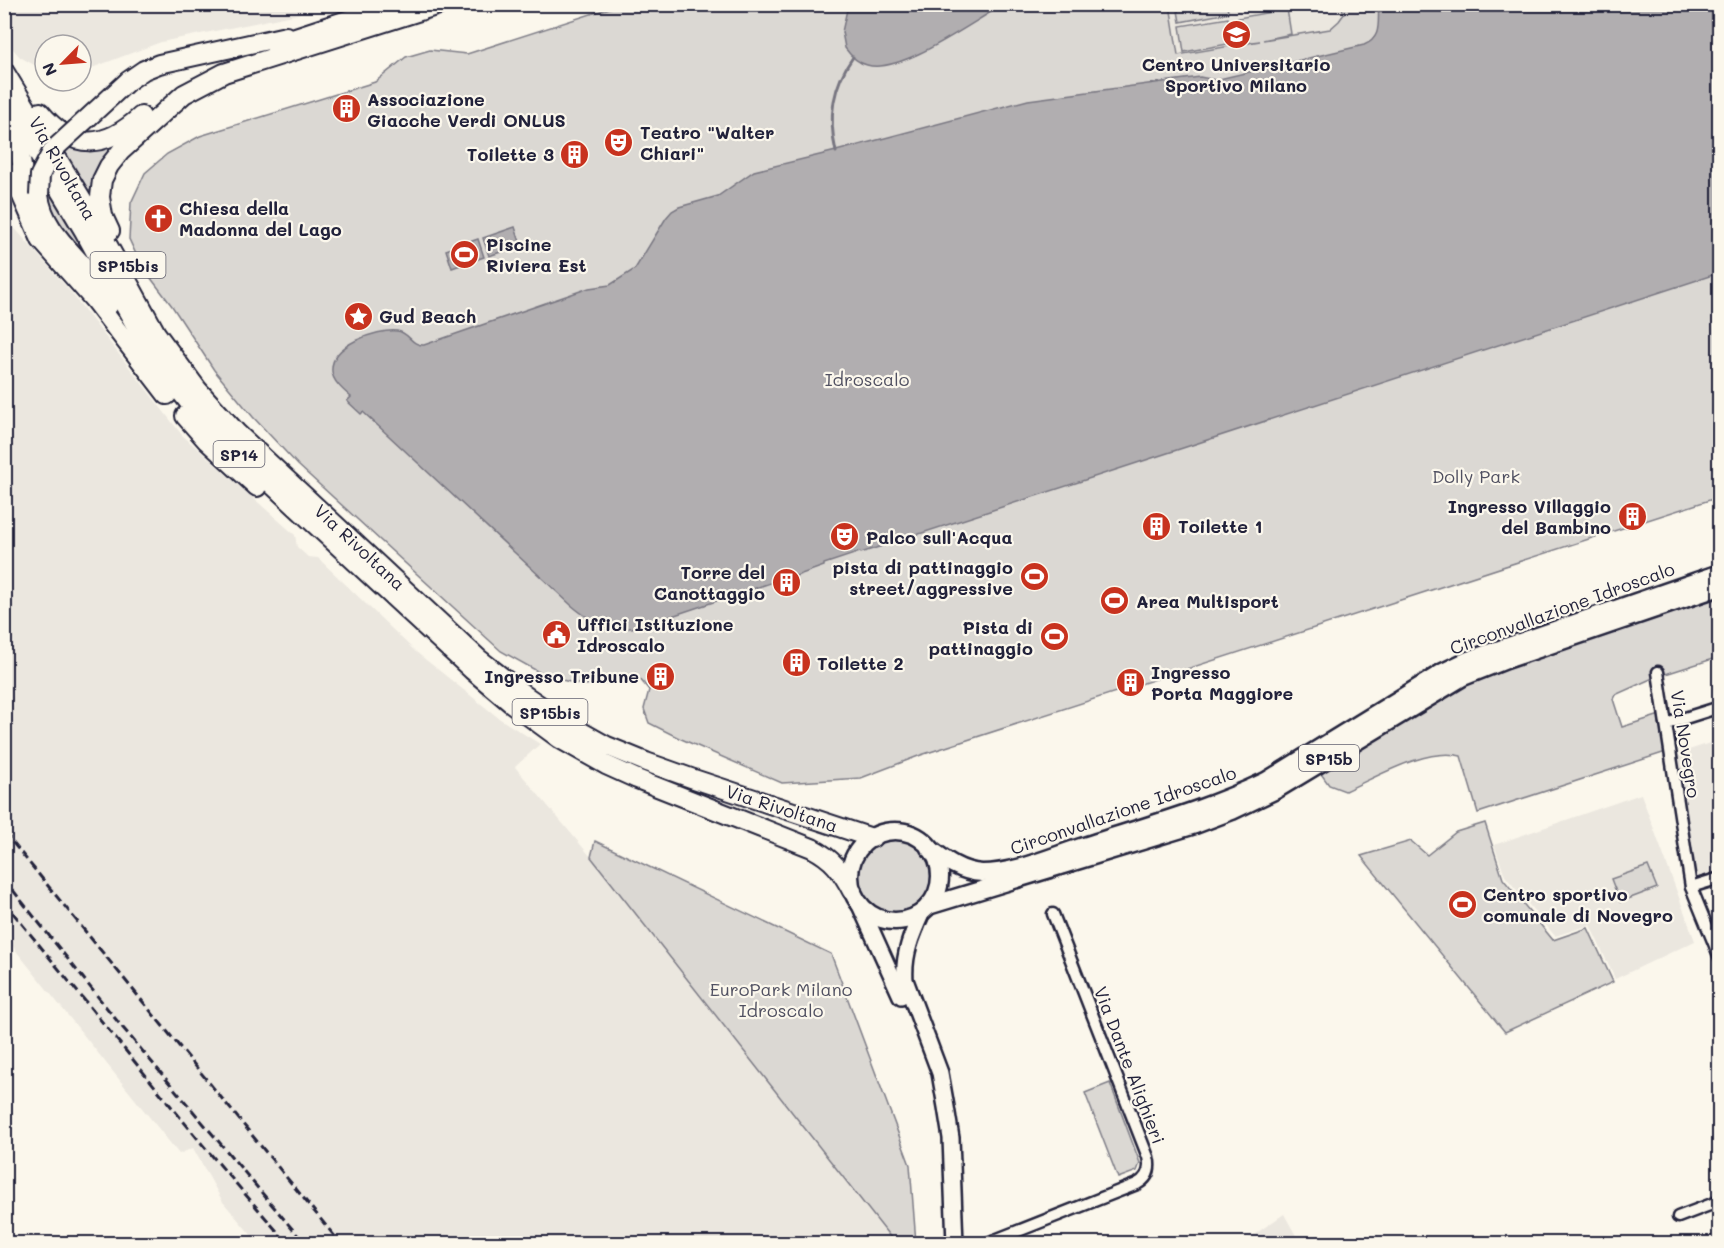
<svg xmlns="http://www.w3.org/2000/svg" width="1724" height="1248" viewBox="0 0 1724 1248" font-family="Mali,sans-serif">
<rect width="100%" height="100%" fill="#fbf7ec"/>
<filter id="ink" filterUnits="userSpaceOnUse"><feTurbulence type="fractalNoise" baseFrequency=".0167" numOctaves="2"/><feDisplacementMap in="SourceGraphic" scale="12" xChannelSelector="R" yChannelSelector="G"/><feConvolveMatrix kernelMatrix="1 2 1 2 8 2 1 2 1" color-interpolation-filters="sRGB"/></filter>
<g filter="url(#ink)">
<g fill="#ebe7df">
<path d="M5 4H314V5L298 14 161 42 81 72V45H45V71L20 57 5 40Z"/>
<path d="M1170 5H1341L1344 13 1339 21 1330 29 1178 56Z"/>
<path d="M4 216 69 290 182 435 295 535 297 547 308 557 318 558 416 652 500 719 540 744 515 767 591 857 895 1243H258L223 1202 193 1148 179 1154 5 937Z"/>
<path d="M1719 740V878L1691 887 1671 756Z"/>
<path d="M1641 794 1695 941 1615 979 1590 925 1555 936 1505 876 1494 845Z"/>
<path d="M1284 1214 1300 1243H1242Z"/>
</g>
<g fill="#dbd8d3" stroke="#7e7d87" stroke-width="1.5">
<path d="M619 5H1170L1178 55 1260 41 1243 43 1238 18 1287 9 1291 34 1263 40 1330 29 1339 21 1344 14 1341 5H1719V497L921 755 861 778 782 783 679 738 649 723 644 709 649 690 635 673 613 683 582 685 546 676 501 651 298 465 253 417 214 370 172 306 141 265 129 239 131 203 145 173 167 154 200 136 375 82 406 57 430 50 467 54Z"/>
<path d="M1177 5H1227L1228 13 1180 22Z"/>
<path d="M1228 18 1233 43 1184 52 1180 26Z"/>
<path d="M124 136 96 207 61 153 65 147Z"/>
<path d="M46 181 101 280 48 211Z"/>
<path d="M1719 595V657L1653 678 1615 695 1613 699 1622 727 1660 715 1666 752 1478 813 1461 756C1426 747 1377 777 1345 791L1329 785 1319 771 1446 694 1488 675Z"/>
<path d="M1485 823 1503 879 1553 940 1588 928 1613 982 1505 1032 1361 856 1411 841 1427 855 1456 832Z"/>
<circle cx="895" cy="876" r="38"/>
<path d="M595 841 831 954 910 1165 916 1243H895L591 857Z"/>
<path d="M1648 866 1657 888 1620 902 1611 879Z"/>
<path d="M1110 1083 1140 1163 1137 1171 1118 1178 1085 1093Z"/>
</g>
<g fill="#b1aeb0" stroke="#787681" stroke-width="1.5">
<path d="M848 5V4L1003 5C973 21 901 75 867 65 858 63 850 55 845 48L842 32Z"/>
<path d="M1379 5H1719V273L861 553 860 552 824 564V566L796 576 794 575 645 625C612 634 596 626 571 605L375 423 363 412 361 414 347 401 351 397C344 391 332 381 332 371 330 345 376 329 397 331 409 332 411 346 424 345L589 288 610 285 635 269 666 218 672 211 679 207 718 196 754 171 836 151 1028 100 1200 77 1215 80 1364 45C1383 37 1377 21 1379 5Z"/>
<path d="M515 227 521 245 489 256 483 238Z"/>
<path d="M478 239 484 257 452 268 446 250Z"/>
</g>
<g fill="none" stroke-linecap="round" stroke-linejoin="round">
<path stroke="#787681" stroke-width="3" d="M836 152C828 118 833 85 853 57"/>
<defs>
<g id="street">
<path d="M1658 672 1691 887 1720 958"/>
<path d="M1666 724 1720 707"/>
<path d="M1691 887 1720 878"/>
<path d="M1678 1217 1720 1201"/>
<path d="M985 1244 1137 1184C1148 1178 1151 1169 1148 1157L1053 914"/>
</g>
<g id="secondary">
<path d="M859 903 901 996"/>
<path d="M922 912C912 934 903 954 905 980L940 1073 946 1107 951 1138 955 1244"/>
</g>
<g id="primary">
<circle cx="895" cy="876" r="45"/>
<path d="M929 848C945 860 961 872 982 873 1016 873 1052 856 1084 846 1145 826 1208 809 1266 781L1443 672 1468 660 1720 573"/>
<path d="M928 906 1195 825 1232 811 1276 790 1463 677 1506 660 1720 587"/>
</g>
<g id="highway">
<path d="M274 44 396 4"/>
<path d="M4 71 88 209 156 333 198 390 236 432 478 658 526 696 564 722 607 746 646 762 691 778 872 838"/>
<path d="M128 81 144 70 159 64 286 36"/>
<path d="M4 97 84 231 151 354 194 409 266 479 472 670 511 703 560 739 606 765 637 779 812 848C833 859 841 870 852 891"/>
<path d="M40 112C73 152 105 149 141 116"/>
<path d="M10 119 18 141 26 192"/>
<path d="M12 174 41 240 94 300 167 395"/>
<path d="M39 195C43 228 69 248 89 273 97 283 103 294 109 305"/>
<path d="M110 231 103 216 100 197 102 180 109 166 121 151 184 94 224 73 442 4"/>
<path d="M185 416 207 441 257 487"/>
</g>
</defs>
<use href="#street" stroke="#22223b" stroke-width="15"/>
<use href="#secondary" stroke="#22223b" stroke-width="20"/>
<use href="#primary" stroke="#22223b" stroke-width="21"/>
<use href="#highway" stroke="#22223b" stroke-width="22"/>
<use href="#street" stroke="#fbf7ec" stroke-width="10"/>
<use href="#secondary" stroke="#fbf7ec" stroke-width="15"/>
<use href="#primary" stroke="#fbf7ec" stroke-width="16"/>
<use href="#highway" stroke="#fbf7ec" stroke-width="18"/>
<g stroke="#22223b" stroke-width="3" stroke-dasharray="9 4.5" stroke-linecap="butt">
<path d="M4 832 341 1244"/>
<path d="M4 879 118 1022 305 1244"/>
<path d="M4 902 202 1144 288 1244"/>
</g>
<defs>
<path id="highway-bridge" d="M39 195 40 175 53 150 128 81"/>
</defs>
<use href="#highway-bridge" stroke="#22223b" stroke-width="22" stroke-linecap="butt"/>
<use href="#highway-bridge" stroke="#fbf7ec" stroke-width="18"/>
</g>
</g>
<defs>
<symbol id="university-disc" viewBox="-11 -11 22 22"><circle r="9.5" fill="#c8321e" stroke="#fbf7ec"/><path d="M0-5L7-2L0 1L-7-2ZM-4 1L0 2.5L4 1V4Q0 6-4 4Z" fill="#fff"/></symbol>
<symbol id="building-disc" viewBox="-11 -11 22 22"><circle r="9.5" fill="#c8321e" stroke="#fbf7ec"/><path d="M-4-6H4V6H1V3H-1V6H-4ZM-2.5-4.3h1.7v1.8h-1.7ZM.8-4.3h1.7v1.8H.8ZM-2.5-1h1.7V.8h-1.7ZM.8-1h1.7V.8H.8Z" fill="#fff"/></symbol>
<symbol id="theatre-disc" viewBox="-11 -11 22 22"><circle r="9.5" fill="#c8321e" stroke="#fbf7ec"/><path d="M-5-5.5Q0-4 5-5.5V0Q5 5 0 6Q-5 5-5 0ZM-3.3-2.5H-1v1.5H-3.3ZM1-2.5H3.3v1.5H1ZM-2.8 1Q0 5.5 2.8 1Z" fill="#fff"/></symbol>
<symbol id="church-disc" viewBox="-11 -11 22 22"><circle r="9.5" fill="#c8321e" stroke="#fbf7ec"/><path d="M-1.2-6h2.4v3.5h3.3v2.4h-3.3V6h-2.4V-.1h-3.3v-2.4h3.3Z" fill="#fff"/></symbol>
<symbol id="stadium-disc" viewBox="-11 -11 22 22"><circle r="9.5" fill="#c8321e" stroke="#fbf7ec"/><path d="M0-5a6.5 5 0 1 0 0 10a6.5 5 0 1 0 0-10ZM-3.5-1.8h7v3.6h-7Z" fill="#fff"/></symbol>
<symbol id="sight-disc" viewBox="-11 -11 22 22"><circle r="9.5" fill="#c8321e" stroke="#fbf7ec"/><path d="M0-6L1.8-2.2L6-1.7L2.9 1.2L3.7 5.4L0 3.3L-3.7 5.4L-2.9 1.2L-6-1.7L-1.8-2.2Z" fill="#fff"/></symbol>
<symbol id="civic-disc" viewBox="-11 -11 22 22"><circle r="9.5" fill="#c8321e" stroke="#fbf7ec"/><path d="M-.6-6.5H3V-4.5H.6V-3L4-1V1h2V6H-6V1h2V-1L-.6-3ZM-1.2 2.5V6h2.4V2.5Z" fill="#fff"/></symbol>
</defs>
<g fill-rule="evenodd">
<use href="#university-disc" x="1220" y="18" width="33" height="33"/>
<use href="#building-disc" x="330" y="92" width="33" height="33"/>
<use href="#theatre-disc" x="602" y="126" width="33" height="33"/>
<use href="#building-disc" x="558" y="138" width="33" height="33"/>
<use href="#church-disc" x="142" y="202" width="33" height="33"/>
<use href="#stadium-disc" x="448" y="238" width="33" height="33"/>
<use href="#sight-disc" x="342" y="300" width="33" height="33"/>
<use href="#building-disc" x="1616" y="500" width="33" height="33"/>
<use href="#building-disc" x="1140" y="510" width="33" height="33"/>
<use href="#theatre-disc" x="828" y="520" width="33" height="33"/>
<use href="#stadium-disc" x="1018" y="560" width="33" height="33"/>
<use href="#building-disc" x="770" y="566" width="33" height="33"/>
<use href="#stadium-disc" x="1098" y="584" width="33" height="33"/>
<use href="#civic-disc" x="540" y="618" width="33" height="33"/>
<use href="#stadium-disc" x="1038" y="620" width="33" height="33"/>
<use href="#building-disc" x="780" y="646" width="33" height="33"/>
<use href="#building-disc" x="644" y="660" width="33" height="33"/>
<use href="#building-disc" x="1114" y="666" width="33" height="33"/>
<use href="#stadium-disc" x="1446" y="888" width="33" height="33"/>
</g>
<g text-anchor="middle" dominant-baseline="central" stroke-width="4.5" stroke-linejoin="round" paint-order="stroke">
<g fill="#fbf7ec" stroke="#636270" stroke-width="1.5">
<rect x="90.5" y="252" width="75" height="26" rx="4.5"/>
<rect x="213.5" y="441" width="51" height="26" rx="4.5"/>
<rect x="512.5" y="699" width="75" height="26" rx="4.5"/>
<rect x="1299" y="745" width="60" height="26" rx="4.5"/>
</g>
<g font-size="16" font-weight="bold" fill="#22223b">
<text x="128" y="265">SP15bis</text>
<text x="239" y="454">SP14</text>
<text x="550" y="712">SP15bis</text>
<text x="1329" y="758">SP15b</text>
</g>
<g font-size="18" font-weight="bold" fill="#22223b" stroke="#fbf7ec" text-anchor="start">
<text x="1236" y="64" text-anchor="middle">Centro Universitario<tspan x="1236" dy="21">Sportivo Milano</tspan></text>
<text x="367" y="99">Associazione<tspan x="367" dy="21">Giacche Verdi ONLUS</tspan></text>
<text x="640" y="132">Teatro "Walter<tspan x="640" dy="21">Chiari"</tspan></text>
<text x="554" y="154" text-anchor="end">Toilette 3</text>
<text x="179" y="208">Chiesa della<tspan x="179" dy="21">Madonna del Lago</tspan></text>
<text x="486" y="244">Piscine<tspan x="486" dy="21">Riviera Est</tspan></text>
<text x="379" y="316">Gud Beach</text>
<text x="1611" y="506" text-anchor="end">Ingresso Villaggio<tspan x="1611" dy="21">del Bambino</tspan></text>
<text x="1178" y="526">Toilette 1</text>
<text x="866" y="537">Palco sull'Acqua</text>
<text x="1013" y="567" text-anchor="end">pista di pattinaggio<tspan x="1013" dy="21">street/aggressive</tspan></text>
<text x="765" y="572" text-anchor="end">Torre del<tspan x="765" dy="21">Canottaggio</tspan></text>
<text x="1136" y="601">Area Multisport</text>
<text x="577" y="624">Uffici Istituzione<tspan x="577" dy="21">Idroscalo</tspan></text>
<text x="1033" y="627" text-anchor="end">Pista di<tspan x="1033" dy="21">pattinaggio</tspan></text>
<text x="817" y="663">Toilette 2</text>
<text x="1151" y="672">Ingresso<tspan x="1151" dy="21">Porta Maggiore</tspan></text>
<text x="639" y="676" text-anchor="end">Ingresso Tribune</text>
<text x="1483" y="894">Centro sportivo<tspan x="1483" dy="21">comunale di Novegro</tspan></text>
</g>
<g font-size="18" fill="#22223b" stroke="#fbf7ec">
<text transform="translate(63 168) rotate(60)">Via Rivoltana</text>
<text transform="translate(360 547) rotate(43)">Via Rivoltana</text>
<text transform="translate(1562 608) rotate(-20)">Circonvallazione Idroscalo</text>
<text transform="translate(1686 744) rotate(81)">Via Novegro</text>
<text transform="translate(782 808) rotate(18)">Via Rivoltana</text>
<text transform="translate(1123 810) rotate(-19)">Circonvallazione Idroscalo</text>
<text transform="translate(1130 1065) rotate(69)">Via Dante Alighieri</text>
</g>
<g font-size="18" fill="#505061" stroke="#fbf7ec">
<text x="867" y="379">Idroscalo</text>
<text x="1476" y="476">Dolly Park</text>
<text x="781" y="989">EuroPark Milano<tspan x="781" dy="21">Idroscalo</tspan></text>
</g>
</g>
<rect width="1724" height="1248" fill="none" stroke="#fbf7ec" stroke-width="24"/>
<rect x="12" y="12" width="1700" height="1224" fill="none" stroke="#22223b" stroke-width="2" filter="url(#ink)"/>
<g transform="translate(63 63) rotate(245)"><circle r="28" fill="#fbf7ec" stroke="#a4a2a5" stroke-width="1.5"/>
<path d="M0-4.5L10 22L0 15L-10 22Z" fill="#c8321e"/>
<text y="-9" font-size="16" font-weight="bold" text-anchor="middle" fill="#22223b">N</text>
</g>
</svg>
